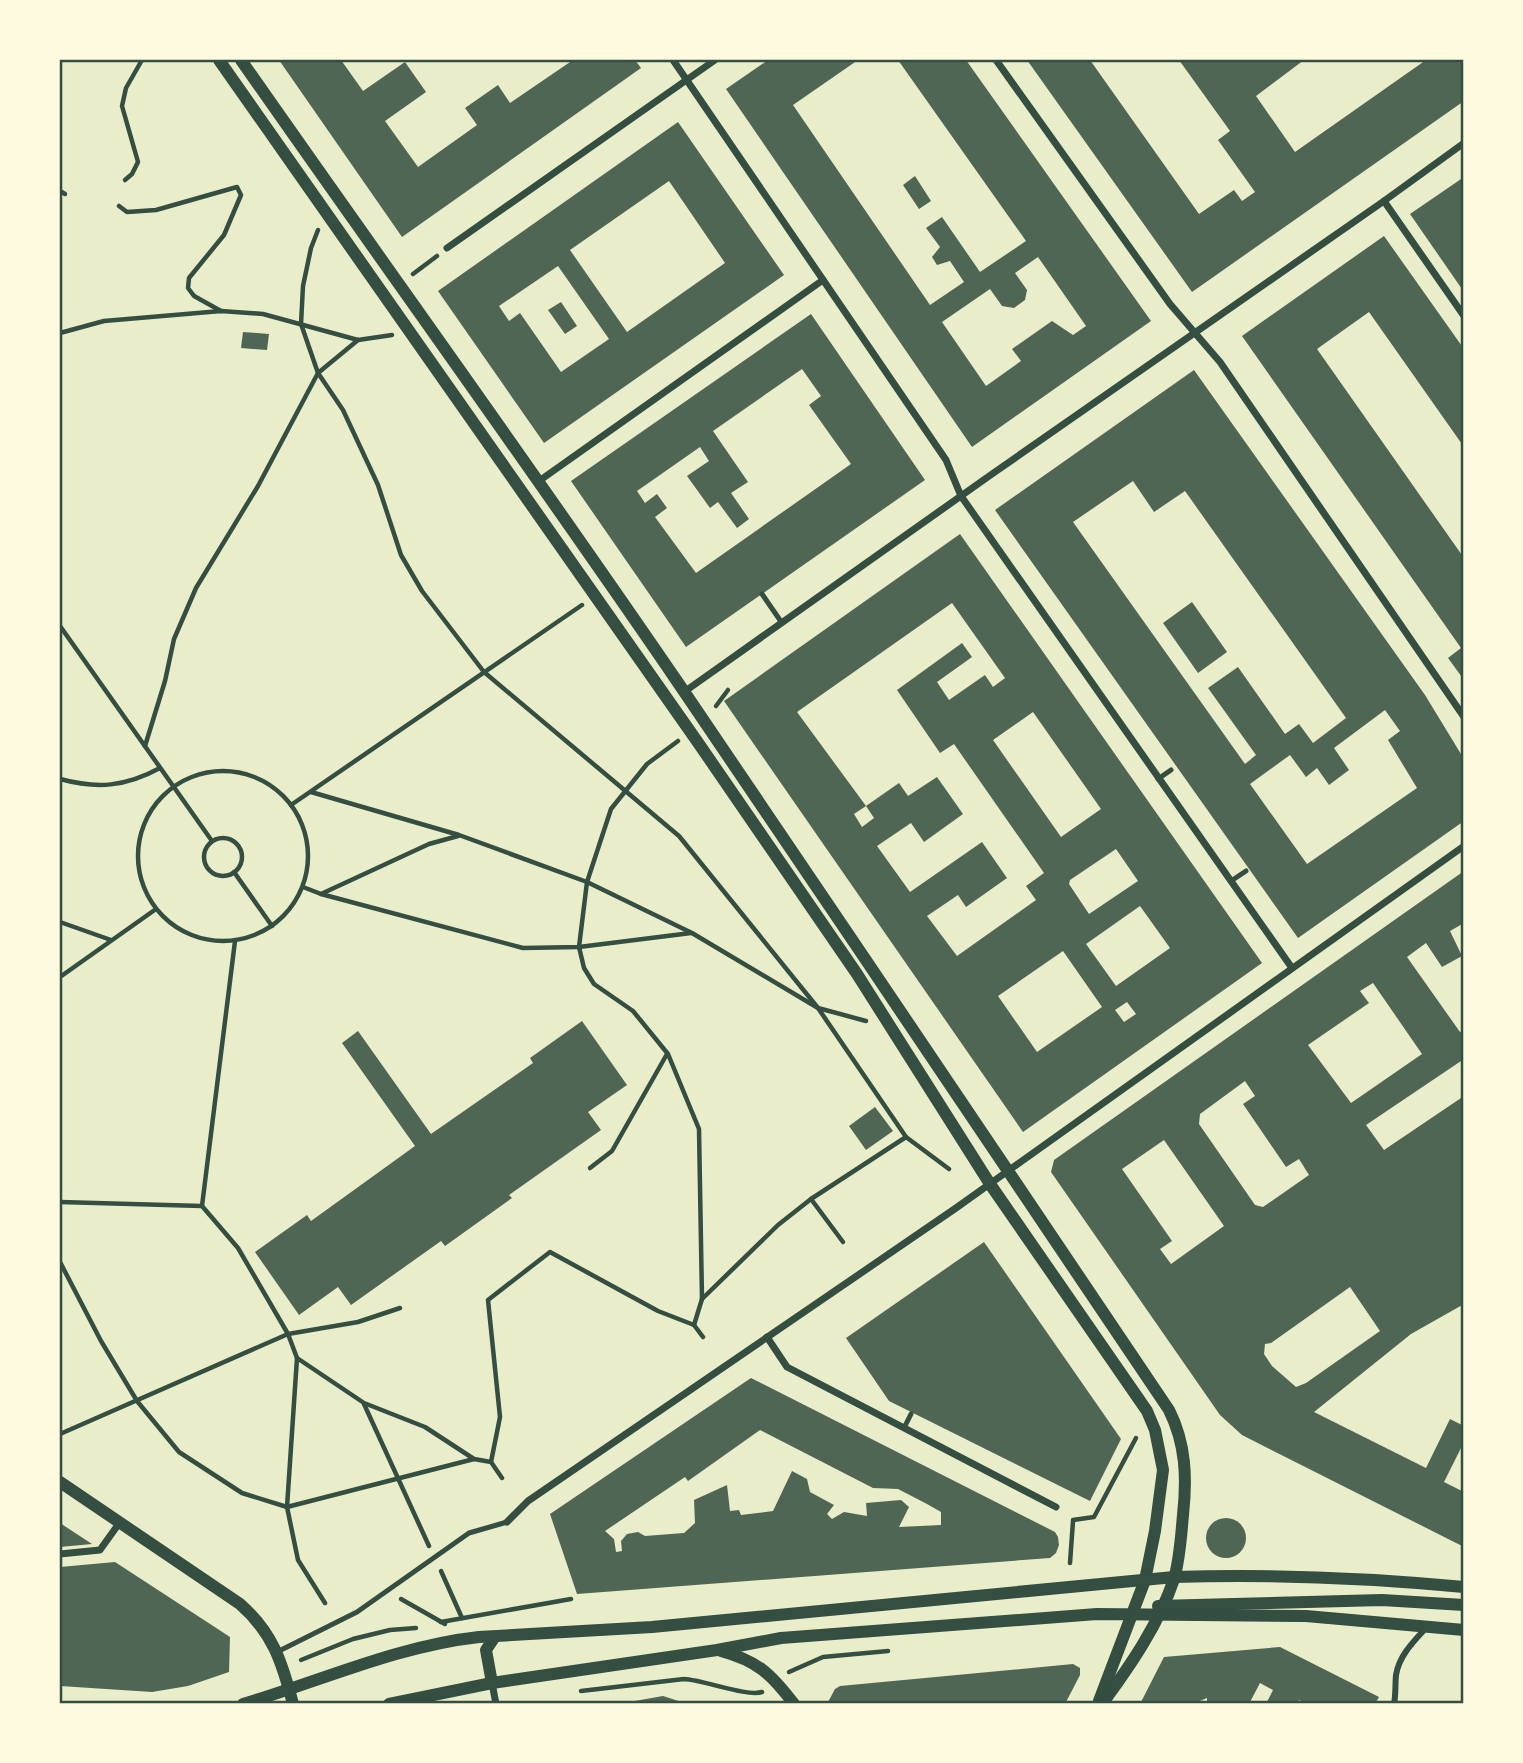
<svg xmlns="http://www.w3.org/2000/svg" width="1523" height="1763" viewBox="0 0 1523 1763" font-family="'Roboto Serif',serif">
<rect width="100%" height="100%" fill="#e9edc9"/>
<g fill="#4f6655" fill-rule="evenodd">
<path d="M279 60H341L363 91 405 62 426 92 385 121 418 167 477 125 465 108 498 85 510 103 573 60H635L641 68 402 237Z"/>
<path d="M768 60H858L793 105 930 305 964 282 950 261 937 265 932 257 940 247 926 228 942 217 980 272 1026 241 898 60H966L1151 321 972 447 726 89ZM1038 257 1086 326 1073 335 1052 321 1012 349 1021 361 986 386 942 322 990 289 1002 306 1014 308 1025 300 1027 290 1015 273Z"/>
<path d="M1027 60H1090L1199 214 1234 190 1242 201 1255 192 1218 140 1230 131 1179 60H1304L1256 96 1295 152 1426 60H1464V101L1192 292Z"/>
<path d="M678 122 784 275 544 443 438 291ZM669 181 725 263 627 332 570 250ZM558 266 609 339 561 372 520 313 509 321 499 306Z"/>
<path d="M915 176 931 201 919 209 903 185Z"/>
<path d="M1464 177V292L1410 214Z"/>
<path d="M1384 236 1464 349V447L1369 312 1317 349 1464 558V680L1448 658 1461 648 1242 336Z"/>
<path d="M561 302 577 326 565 334 548 310Z"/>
<path d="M811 314 925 480 686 647 571 481ZM802 369 821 396 809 405 851 464 696 573 655 517 667 508 657 494 645 503 637 491 700 447 709 461 687 476 710 508 718 502 737 528 749 519 731 493 748 482 713 431Z"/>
<path d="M243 332 269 334 267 350 241 348Z"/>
<path d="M1194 370 1425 695 1464 759V821L1298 938 995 510ZM1133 481 1154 512 1185 491 1346 718 1313 743 1299 724 1285 734 1238 667 1208 688 1256 755 1245 764 1073 522ZM1385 710 1400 731 1388 740 1417 788 1307 864 1250 784 1290 755 1306 777 1317 768 1329 785 1349 770 1334 748Z"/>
<path d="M960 534 1262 963 1023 1132 724 701ZM952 603 1005 678 993 687 985 675 949 700 937 682 972 657 962 643 897 690 940 753 954 744 1044 873 1026 886 1036 900 957 956 927 916 958 895 966 907 1007 878 982 842 910 892 877 846 911 823 924 842 963 814 937 777 908 796 899 783 866 806 874 818 862 827 854 814 866 806 797 712ZM1033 712 1101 809 1061 837 993 740ZM1116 849 1138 881 1089 914 1069 884 1070 880ZM1140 906 1170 948 1116 986 1086 944ZM1063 951 1102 1007 1037 1052 998 996ZM1127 1002 1136 1014 1124 1022 1115 1010Z"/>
<path d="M1192 602 1227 652 1198 673 1163 623Z"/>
<path d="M1464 871V923L1450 931 1462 956 1442 967 1426 943 1407 957 1460 1032 1464 1030V1059L1366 1125 1384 1150 1464 1096V1304L1411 1334 1314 1412 1426 1468 1450 1419 1464 1426V1442L1444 1482 1464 1492V1547L1242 1435 1220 1415 1051 1172 1054 1160ZM1373 983 1422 1054 1351 1103 1308 1045 1369 1003 1360 991ZM1245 1081 1255 1096 1243 1104 1286 1167 1299 1159 1309 1175 1263 1207 1255 1205 1199 1124 1200 1114ZM1164 1140 1224 1226 1171 1264 1160 1249 1172 1241 1122 1169ZM1350 1287 1380 1331 1306 1383 1296 1387 1272 1366 1264 1354 1265 1344 1271 1343Z"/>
<path d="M582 1021 627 1085 588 1112 601 1130 509 1195 512 1198 445 1246 441 1241 351 1305 338 1287 299 1315 255 1252 307 1215 311 1221 415 1146 342 1043 358 1031 431 1134 533 1063 530 1058Z"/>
<path d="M875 1107 893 1131 866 1150 849 1126Z"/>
<path d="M984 1242 1121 1439 1090 1501 889 1401 846 1338Z"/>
<path d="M751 1378 1055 1532 1058 1537 1059 1545 1056 1553 1050 1558 577 1594 550 1514ZM760 1430 873 1488 898 1489 927 1504 941 1512V1525L899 1527 909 1507 901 1500 866 1503 867 1516 844 1512 832 1519 827 1514 834 1505 810 1492 807 1479 792 1471 773 1511 741 1515 739 1510 730 1511 727 1485 694 1500 695 1523 684 1533 645 1536 638 1532 627 1534 621 1541 622 1551 616 1552 614 1539 605 1531 685 1477 688 1481Z"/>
<circle cx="1226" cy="1538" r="20"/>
<path d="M60 1523 92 1544 60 1547Z"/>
<path d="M115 1562 230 1637 229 1672 188 1686 152 1692 60 1686V1567Z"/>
<path d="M1280 1647 1379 1697 1375 1704H1306L1299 1700 1297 1704H1266L1273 1690 1260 1683 1249 1704H1207V1698L1193 1704H1140L1164 1657Z"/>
<path d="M1073 1664 1080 1668V1675L1065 1704H827L835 1689 840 1686Z"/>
<path d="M663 1696 688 1704H629V1702Z"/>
</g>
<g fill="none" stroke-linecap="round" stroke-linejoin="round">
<g stroke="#344e41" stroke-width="4.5">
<path d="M125 180 132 174 138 162 122 106 126 88 142 60"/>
<path d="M60 191 65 194"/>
<path d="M119 206 127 212 156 210 237 187 241 195 224 235 189 278 188 288 194 296 221 311"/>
<path d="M318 230 311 248 303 286 301 324 318 373 343 410 378 485 401 555 422 591 484 672 679 836 818 1008 906 1137 949 1169"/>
<path d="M413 274 437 256"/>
<path d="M60 333 104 321 221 311 263 314 358 340 392 335"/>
<path d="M60 626 212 841"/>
<path d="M716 706 728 690"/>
<path d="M678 741 647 764 611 809 587 882 579 947 584 968 594 984 633 1011 668 1054 699 1129 702 1299 694 1325"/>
<path d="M145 746 165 681 174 639 196 588 258 486 318 373 358 340"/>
<circle cx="223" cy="856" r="85"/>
<path d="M60 779C97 789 125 787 160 768"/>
<path d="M311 792 459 835 587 882 692 933 818 1008 866 1021"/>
<path d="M291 805 582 605"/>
<circle cx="223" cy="857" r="19"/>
<path d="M234 872 272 926"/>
<path d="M303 887 321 894 523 948 579 947 691 933"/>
<path d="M321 894 429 844 458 836"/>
<path d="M60 922 111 940"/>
<path d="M60 977 156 909"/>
<path d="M590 1168 612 1151 667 1054"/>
<path d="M811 1199 843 1242"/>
<path d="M60 1202 202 1206 235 941"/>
<path d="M202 1206 238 1248 288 1334 358 1322 400 1308"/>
<path d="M60 1262 101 1341 137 1401 179 1452 242 1493 287 1507 474 1459"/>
<path d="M702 1299 778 1225 811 1199 906 1137"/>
<path d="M297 1358 287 1507 298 1560 325 1603"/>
<path d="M364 1404 429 1546"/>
<path d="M60 1434 288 1334 297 1358 364 1403 425 1427 474 1459 491 1462 502 1478"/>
<path d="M491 1462 500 1417 488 1300 550 1252 658 1311 694 1325 703 1337"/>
<path d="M1073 1520 1094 1517 1136 1438"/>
<path d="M1070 1563 1073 1521"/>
<path d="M441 1571 462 1618"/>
<path d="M401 1599 445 1624"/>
<path d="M441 1622 571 1599"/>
<path d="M301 1660 353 1639 390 1630 416 1628"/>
<path d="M789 1672 823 1657 888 1651"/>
<path d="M581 1691 684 1679C704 1680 747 1697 762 1692"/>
</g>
<g stroke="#344e41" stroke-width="5">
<path d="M762 594 782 623"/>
<path d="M1158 779 1171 770"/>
<path d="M1231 881 1246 871"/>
<path d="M904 1428 911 1414"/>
<path d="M277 1652 357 1612 469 1533 507 1522"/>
</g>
<path stroke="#344e41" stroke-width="6" d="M1394 1704C1396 1694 1395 1685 1396 1675 1399 1656 1413 1642 1426 1628"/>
<g stroke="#344e41" stroke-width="7">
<path d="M673 60 946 460 961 496 1292 968"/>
<path d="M996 60 1170 304 1220 362 1464 717"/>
<path d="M1384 201 1464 316"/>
<path d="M447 248 715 60"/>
<path d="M539 481 823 280"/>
<path d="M684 692 992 474 1384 201 1464 143"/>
<path d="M767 1337 787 1367 1056 1507"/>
<path d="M507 1522 528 1501 956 1208 1464 846"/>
<path d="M60 1554 100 1550 120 1522"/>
<path d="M492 1683 496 1704"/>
</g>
<g stroke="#344e41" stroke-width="12">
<path d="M219 60 699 744 857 974 990 1184 1147 1411 1155 1430 1163 1470 1155 1531 1145 1580 1099 1701"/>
<path d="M241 60C387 269 537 476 681 687 845 927 1006 1170 1169 1410 1186 1444 1187 1478 1183 1515 1181 1536 1180 1558 1174 1579 1159 1624 1130 1666 1102 1704"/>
<path d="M60 1482 240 1604C273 1633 282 1662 293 1704"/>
<path d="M1158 1606 1382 1600 1464 1605"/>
<path d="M721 1651C758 1661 771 1674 794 1704"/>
<path d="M492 1683 486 1650 494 1638"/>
<path d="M243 1704C321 1681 397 1646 479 1637L652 1627 1174 1577C1269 1574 1369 1578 1464 1587"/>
<path d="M389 1704 492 1683 717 1650 781 1638 1097 1614 1306 1616 1464 1630"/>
</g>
</g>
<rect width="1523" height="1763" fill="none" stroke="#fefae0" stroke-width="122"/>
<rect x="61" y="61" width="1401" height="1641" fill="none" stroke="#344e41" stroke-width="2.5"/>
</svg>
